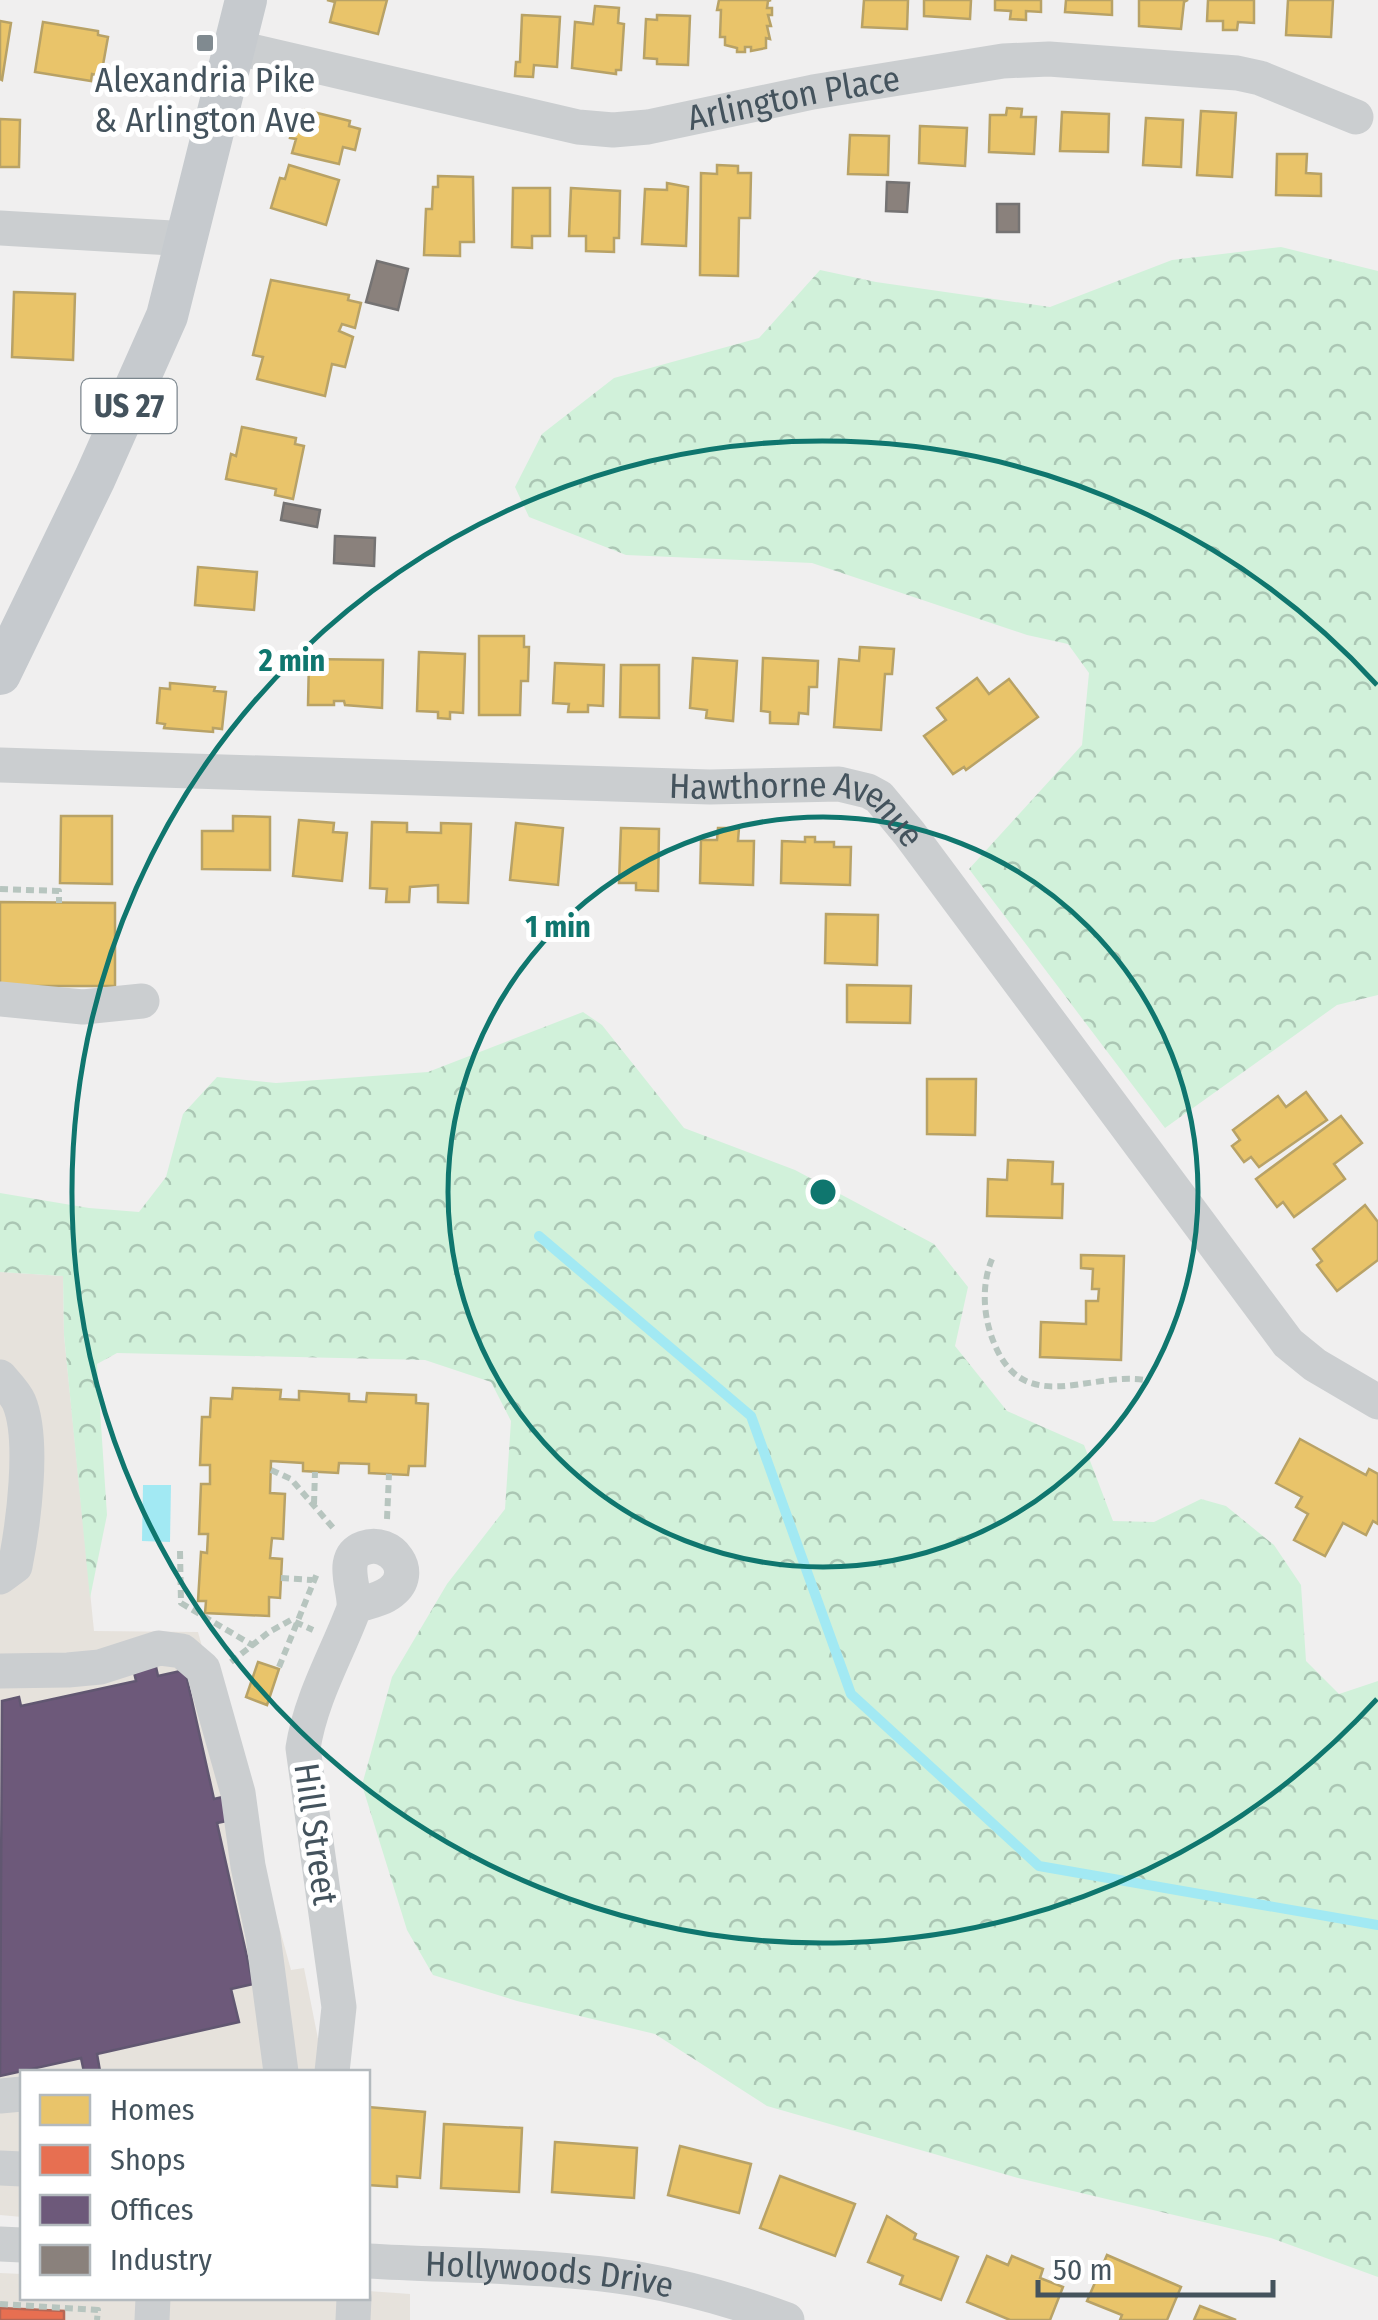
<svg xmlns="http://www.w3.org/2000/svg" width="1378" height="2320" viewBox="0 0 1378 2320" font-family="'Fira Sans Condensed',sans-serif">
<defs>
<pattern id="forest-crowns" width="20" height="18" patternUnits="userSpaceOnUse" patternTransform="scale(2.5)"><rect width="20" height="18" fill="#d1f1da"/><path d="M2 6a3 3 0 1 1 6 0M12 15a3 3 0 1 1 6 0" fill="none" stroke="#abc6b4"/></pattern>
</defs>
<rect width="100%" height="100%" fill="#f0efef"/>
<g fill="#e6e2dc">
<path d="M0 1272 63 1276 64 1335 94 1631 198 1632 291 1970 304 1968 320 2049 318 2072H22V2217L0 2215Z"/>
<path d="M0 2273 22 2274V2298H368V2291L410 2294V2320H0Z"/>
</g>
<g fill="url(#forest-crowns)">
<path d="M1281 247 1378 271V995L1337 1005 1165 1128 969 869 1082 745 1089 673 1068 644 1027 635 812 563 626 555 529 517 515 487 542 434 614 378 759 338 820 270 876 282 1050 307 1172 260Z"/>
<path d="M583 1012 602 1025 684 1128 795 1170 934 1244 968 1287 955 1346 1007 1411 1084 1445 1113 1521 1154 1522 1201 1499 1226 1506 1274 1545 1301 1585 1306 1661 1339 1694 1378 1681V2277L1271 2238 1018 2178 767 2106 655 2034 517 2001 433 1975 407 1930 362 1785 392 1677 447 1584 505 1509 511 1421 491 1382 425 1360 117 1353 97 1364 107 1515 90 1598 64 1335 63 1276 0 1272V1193L89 1208 139 1212 166 1177 183 1114 217 1077 276 1083 428 1072Z"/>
</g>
<path fill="#a2e9f3" d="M143 1485H171L170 1542 142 1541Z"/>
<g fill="#e9c46a" stroke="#b8a266" stroke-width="2.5">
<path d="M327 0H387L378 34 330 22 335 2Z"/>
<path d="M719 0H771L768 1 767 8H772V15H768L771 26H767L770 39 766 38V48L751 51V47H745V52H737V48L725 45V37H720L721 10H717Z"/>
<path d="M864 0H908L907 29 862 27Z"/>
<path d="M924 0H971L970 19 924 16Z"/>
<path d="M995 0H1041V12L1026 11V20L1010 19 1011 11 995 10Z"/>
<path d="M1066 0H1112V15L1065 12Z"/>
<path d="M1139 0H1188L1184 2 1181 29 1139 26Z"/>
<path d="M1208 0H1254V23L1238 22 1237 30H1223V21H1207Z"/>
<path d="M1288 0H1333L1331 37 1286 35Z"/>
<path d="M595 6 619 8 618 23 624 24 621 70H616V74L572 68 575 22 593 24Z"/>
<path d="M522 15 560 17 557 67 534 65 533 77 515 76 516 62H520Z"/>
<path d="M657 15 690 16 688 65 657 64V59L644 58 646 19 657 20Z"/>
<path d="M0 21 11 23 2 80 0 79Z"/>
<path d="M43 22 98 31V35L108 37 101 76 92 74 91 81 35 72Z"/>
<path d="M1007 108 1022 109 1021 117H1036L1034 154 989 152 990 115H1006Z"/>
<path d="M305 110 350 121 349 126 360 129 355 150 343 147 339 164 292 153 296 139 290 138 293 125 302 127Z"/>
<path d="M1201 111 1236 113 1232 177 1197 175Z"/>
<path d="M1062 112 1109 114 1108 152 1060 151Z"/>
<path d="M1146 118 1183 120 1181 167 1143 165Z"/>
<path d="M0 119 20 120 19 167H0Z"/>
<path d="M920 126 967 128 965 166 919 163Z"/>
<path d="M850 135 889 136 888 175 848 174Z"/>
<path d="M1277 154H1307L1306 173 1321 174V196L1276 195Z"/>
<path d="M289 165 339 180 326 225 271 208 280 178 285 179Z"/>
<path d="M717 165 738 166V173H751L750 218H739L738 276 700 275 701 173 717 174Z"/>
<path d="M438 176 473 177 474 242H460V256L424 255 426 209H432L433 187H438Z"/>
<path d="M667 183 688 187 686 246 642 244 645 189 667 190Z"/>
<path d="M513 188H550V236H532V248L512 247Z"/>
<path d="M571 188 620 191 619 238H614V252L586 251V236H569Z"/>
<path d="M271 280 349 295 348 300 361 303 355 328 342 324 339 331 353 337 345 367 332 364 325 396 257 379 263 357 253 355Z"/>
<path d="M14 292 75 294 73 360 12 357Z"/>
<path d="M242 427 296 438 295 444 304 446 293 499 275 495 276 489 226 479 231 454 236 456Z"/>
<path d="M198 567 257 572 254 610 195 605Z"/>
<path d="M479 636H524V647H529L528 681H521L520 715H479Z"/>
<path d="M860 647 894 649 892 674H885L881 730 834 727 839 659 859 661Z"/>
<path d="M419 652 465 654 463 713 450 712V719L438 718V712L417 711Z"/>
<path d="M693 658 737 661 733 721 706 718 707 710 690 708Z"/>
<path d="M763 658 818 661 817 687H809L808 714 799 713 798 724 770 723V712L761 711Z"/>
<path d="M309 659 383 660 382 708 345 705 344 701H334V705H308Z"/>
<path d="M555 663 604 665 603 706 588 705V712H568L569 704 553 703Z"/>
<path d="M621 665H659V718L620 717Z"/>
<path d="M977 678 989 694 1009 679 1038 717 966 770 964 767 953 774 924 736 946 720 937 708Z"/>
<path d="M170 683 215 687 214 691 226 692 222 729 213 728V732L164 728 165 724 157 723 160 688 170 689Z"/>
<path d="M61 816H112V884L60 883Z"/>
<path d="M233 816 270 817V870L202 869V831H233Z"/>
<path d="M299 820 334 823 333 832 347 833 342 881 293 876Z"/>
<path d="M372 822 407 823V832L441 833V823L471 824 468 903 438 902V885L410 887 409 902H386L387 889 370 888Z"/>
<path d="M516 823 563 828 558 885 510 880Z"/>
<path d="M621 828 659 829 658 891 636 890V883H619Z"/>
<path d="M718 828H739L738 841H754L753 885 700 883 701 840H717Z"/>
<path d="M805 837H815V842H834V847H851L850 885 781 883 782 841 805 842Z"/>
<path d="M0 902 115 903V986H0Z"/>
<path d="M826 914 878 915 877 965 825 963Z"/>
<path d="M847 985 911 986 910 1023 847 1022Z"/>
<path d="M927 1079H976L975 1135 927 1134Z"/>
<path d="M1306 1092 1327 1120 1259 1167 1251 1157 1244 1162 1232 1146 1240 1140 1233 1130 1278 1096 1286 1107Z"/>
<path d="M1341 1116 1362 1143 1334 1164 1345 1179 1294 1217 1283 1202 1277 1207 1256 1179Z"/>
<path d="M1008 1160 1053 1162 1052 1184H1063L1062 1218 987 1216 988 1179 1007 1180Z"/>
<path d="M1365 1205 1378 1222V1260L1337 1291 1317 1265 1322 1261 1313 1249Z"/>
<path d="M1081 1255 1124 1256 1121 1360 1040 1357 1041 1322 1086 1324V1301H1098L1099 1289H1092L1093 1269 1081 1268Z"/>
<path d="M233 1388 281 1390 280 1399 299 1400V1391L349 1394V1401L366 1402 367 1393 416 1395V1403L428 1404 425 1466H409L408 1475 369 1473V1464L339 1463 338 1473 303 1471V1463L271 1461 270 1493 285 1494 283 1539 272 1538 270 1558 282 1559 280 1598 269 1597V1616L205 1613 206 1601H198L201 1552 207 1553 208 1534H199L201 1484H210V1465H200L202 1417H210L211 1398 232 1399Z"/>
<path d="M1300 1439 1366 1475 1369 1469 1378 1474V1524L1373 1521 1366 1535 1343 1523 1325 1556 1294 1540 1308 1514 1296 1507 1302 1497 1276 1483Z"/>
<path d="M258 1662 279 1669 267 1705 246 1697Z"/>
<path d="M368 2107 425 2112 420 2178 397 2176V2187L368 2185Z"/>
<path d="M444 2124 522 2128 519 2192 441 2188Z"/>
<path d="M555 2142 637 2148 634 2198 552 2192Z"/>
<path d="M680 2146 751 2164 739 2213 668 2195Z"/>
<path d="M780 2176 855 2204 835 2256 760 2228Z"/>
<path d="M887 2216 916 2234 914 2239 958 2257 941 2300 900 2284 903 2276 868 2262Z"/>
<path d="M1107 2255 1181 2287 1167 2320H1120L1122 2315 1087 2301Z"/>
<path d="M987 2256 1008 2265 1012 2256 1043 2269 1040 2278 1063 2287 1050 2320H1010L967 2302Z"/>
<path d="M1200 2306 1236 2320H1194Z"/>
</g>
<path fill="#e76f51" stroke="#b66755" stroke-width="2.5" d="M0 2308 64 2311V2320H0Z"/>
<path fill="#6d597a" stroke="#615771" stroke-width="2.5" d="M154 1658 158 1676 185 1670 214 1799 231 1795 236 1819 217 1823 253 1984 231 1989 239 2022 97 2054 100 2071 84 2072 81 2058 0 2076 2 1701 19 1697 21 1706 136 1681 132 1663Z"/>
<g fill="#8a817c" stroke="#757373" stroke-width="2.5">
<path d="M887 182 909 183 907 212 886 211Z"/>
<rect x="997" y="204" width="22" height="28"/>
<path d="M377 261 408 269 398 310 366 302Z"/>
<path d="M284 503 320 510 317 527 281 520Z"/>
<path d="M335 536 375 538 374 566 334 563Z"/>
</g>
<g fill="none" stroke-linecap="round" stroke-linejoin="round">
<path stroke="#a2e9f3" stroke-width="10" d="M539 1236 751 1416 851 1694 1039 1866 1378 1925"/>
<g stroke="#b7c5bf" stroke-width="6" stroke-dasharray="8 5" stroke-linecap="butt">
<path d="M0 889 59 891V903"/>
<path d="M992 1259C982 1283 983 1311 991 1335 1020 1421 1086 1371 1145 1380"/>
<path d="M271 1470 291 1479 334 1529"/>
<path d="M314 1504 315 1472"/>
<path d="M387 1519 389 1474"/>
<path d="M180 1551 181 1603 254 1646"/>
<path d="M281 1578 312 1580"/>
<path d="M231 1662 269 1632 291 1620 313 1630"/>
<path d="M279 1667 318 1571"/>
<path d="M0 2304 98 2310 97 2320"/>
</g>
<g stroke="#cbced0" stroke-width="35">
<path id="s1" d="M234 47 578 127 613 130 648 127 813 92 1003 61 1049 59 1237 73 1260 78 1356 117"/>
<path d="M0 228 189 239"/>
<path id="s2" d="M0 765 710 787 839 784 868 791 879 797 909 833 1288 1343 1315 1365 1378 1402"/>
<path d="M0 999 83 1007 142 1001"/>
<path d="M0 1377C6 1384 15 1393 19 1402 35 1440 23 1526 15 1566L0 1577"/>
<path d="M0 1671 68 1670 100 1667 159 1648 182 1651 203 1669 238 1793 248 1866 263 1936 281 2072"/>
<path d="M332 2072 339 2007 303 1748C311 1698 335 1658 353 1611 359 1594 336 1558 364 1548 391 1538 417 1573 391 1592 381 1600 367 1602 355 1606"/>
<path d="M0 2096 22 2094"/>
<path d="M0 2168 22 2169"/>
<path d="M0 2244 22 2245"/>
<path id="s3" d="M368 2261C457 2266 550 2265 638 2279 689 2288 739 2302 787 2320"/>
<path d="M152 2320 153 2298"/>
<path d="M353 2320 354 2298"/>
</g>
<path stroke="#c6cace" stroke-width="42" d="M0 674 95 478 167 316 246 0"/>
</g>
<g fill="none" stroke="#0f766e" stroke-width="5">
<circle cx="823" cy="1192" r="375"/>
<path d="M1377 1699A751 751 0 1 1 1377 685"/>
</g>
<rect fill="#808a90" stroke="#fff" stroke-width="4" x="195" y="33" width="20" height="20" rx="5"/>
<g text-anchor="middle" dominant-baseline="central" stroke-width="10" stroke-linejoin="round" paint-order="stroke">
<rect fill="#fff" stroke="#7c878e" stroke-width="2.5" x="81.5" y="379" width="95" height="54" rx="8"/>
<g font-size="32" font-weight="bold" fill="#44535d">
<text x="129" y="406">US 27</text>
</g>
<g font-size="35" fill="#44535d" stroke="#fff">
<text x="205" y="80">Alexandria Pike<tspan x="205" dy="40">&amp; Arlington Ave</tspan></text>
</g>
<g font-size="35" fill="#44535d" stroke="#fff">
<text stroke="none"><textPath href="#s1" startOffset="572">Arlington Place</textPath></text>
<text stroke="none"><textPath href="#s2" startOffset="805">Hawthorne Avenue</textPath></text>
<text transform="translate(316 1834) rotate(82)">Hill Street</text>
<text stroke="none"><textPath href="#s3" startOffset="182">Hollywoods Drive</textPath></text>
</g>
</g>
<circle cx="823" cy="1192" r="15" fill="#0f766e" stroke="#fff" stroke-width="5"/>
<g font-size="30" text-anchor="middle" font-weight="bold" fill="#0f766e" stroke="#fff" stroke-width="10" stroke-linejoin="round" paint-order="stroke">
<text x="292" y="671">2 min</text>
<text x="558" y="937">1 min</text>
</g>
<rect x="20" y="2070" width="350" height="230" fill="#ffffff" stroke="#b4babe" stroke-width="2.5"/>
<rect x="40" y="2095" width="50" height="30" fill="#e9c46a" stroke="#b4babe" stroke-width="2.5"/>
<text x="110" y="2120" font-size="30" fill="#44535d">Homes</text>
<rect x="40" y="2145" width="50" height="30" fill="#e76f51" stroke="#b4babe" stroke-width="2.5"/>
<text x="110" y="2170" font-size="30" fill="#44535d">Shops</text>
<rect x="40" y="2195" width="50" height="30" fill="#6d597a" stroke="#b4babe" stroke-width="2.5"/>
<text x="110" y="2220" font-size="30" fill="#44535d">Offices</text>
<rect x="40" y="2245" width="50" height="30" fill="#8a817c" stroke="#b4babe" stroke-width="2.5"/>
<text x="110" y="2270" font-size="30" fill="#44535d">Industry</text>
<path d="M1038 2280v15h235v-15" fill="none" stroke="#44535d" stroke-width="5"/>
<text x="1053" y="2280" font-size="30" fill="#44535d" stroke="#ffffff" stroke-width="8" paint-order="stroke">50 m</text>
</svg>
